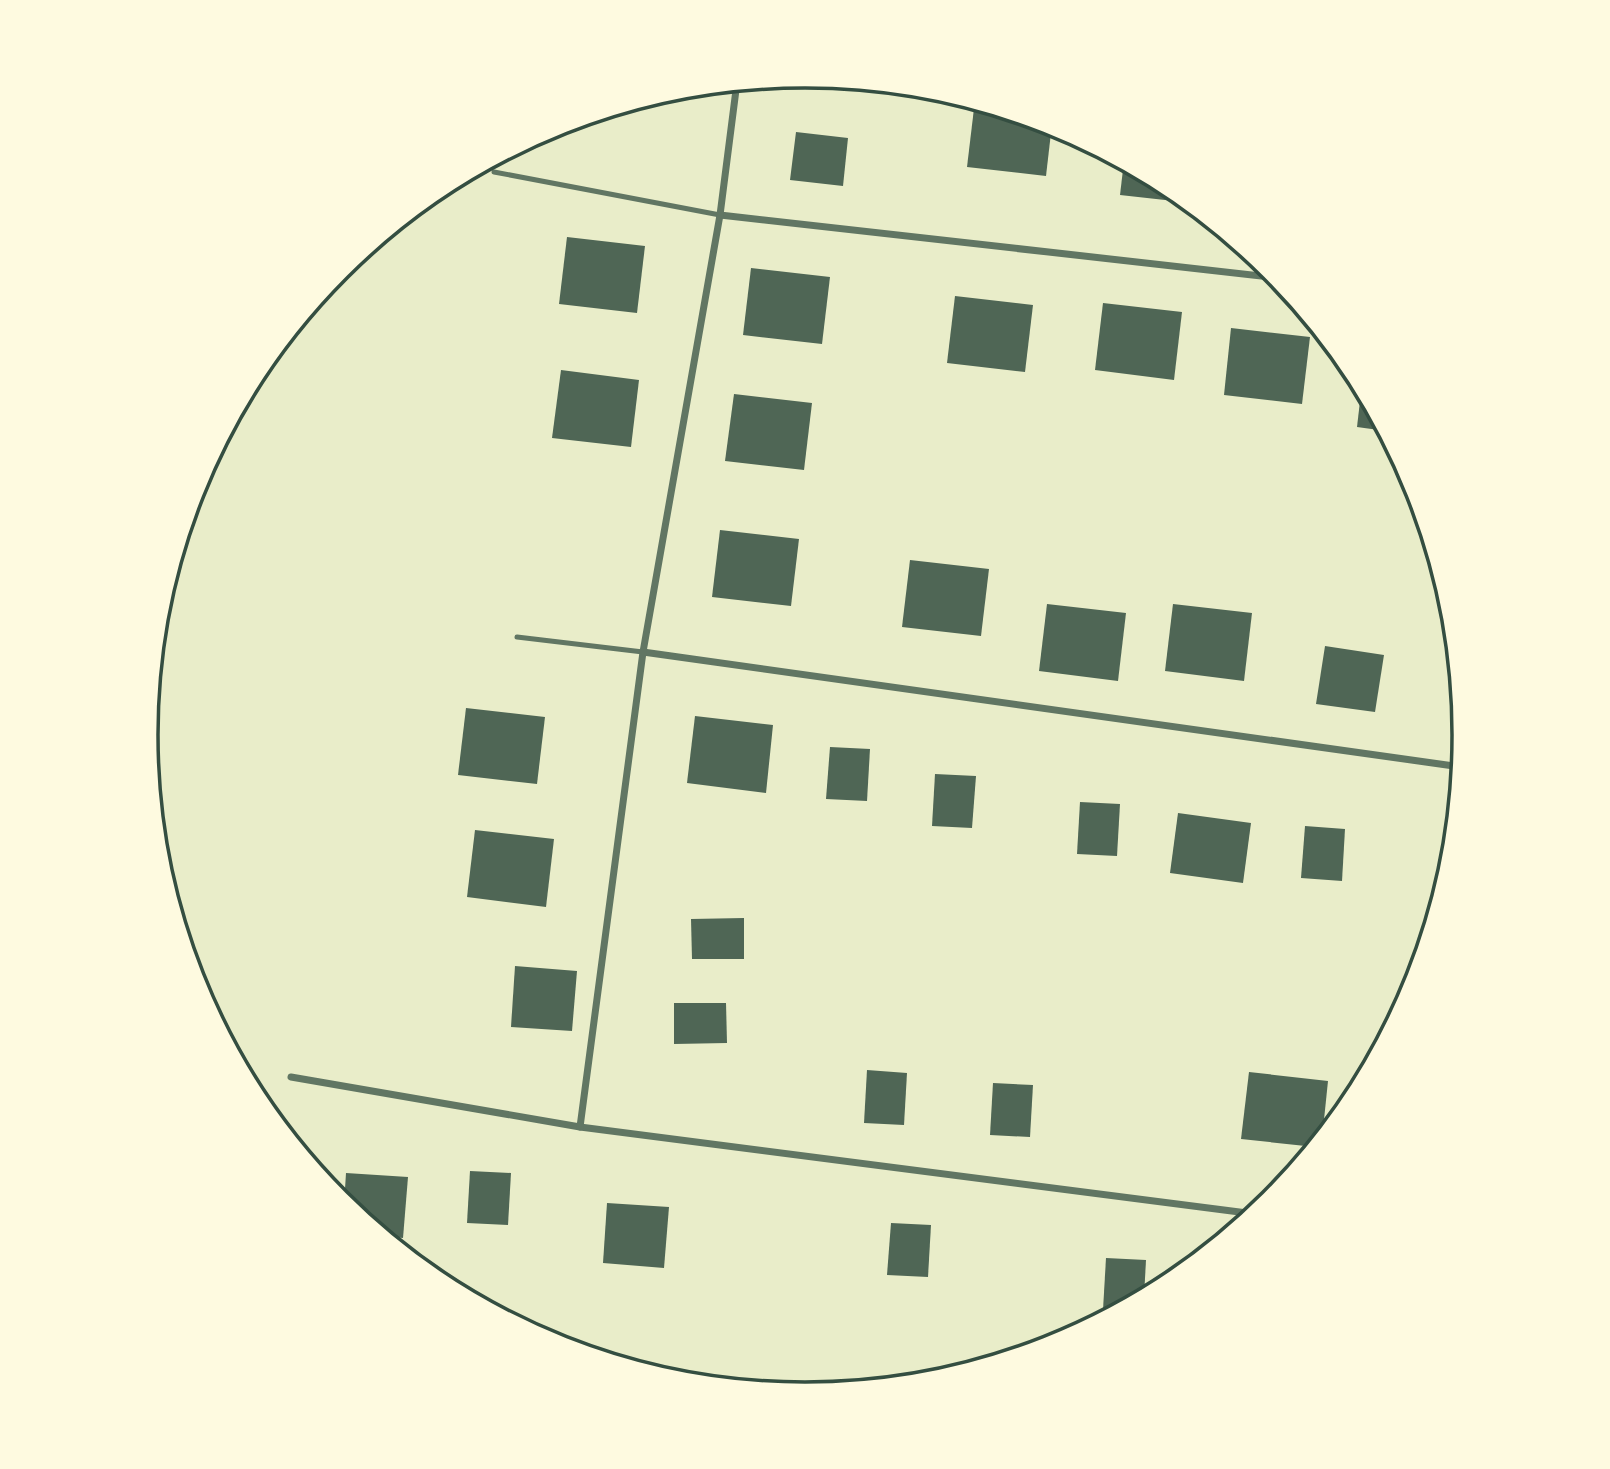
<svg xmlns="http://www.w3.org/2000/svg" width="1610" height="1469" viewBox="0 0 1610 1469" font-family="'DM Sans',sans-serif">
<rect width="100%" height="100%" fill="#e9edc9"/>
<g fill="#4f6655">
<path d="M975 100 1052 124 1046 176 967 167Z"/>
<path d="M796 132 848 138 843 186 790 180Z"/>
<path d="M1124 161 1172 187 1192 203 1120 195Z"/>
<path d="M567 237 645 246 637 313 559 304Z"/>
<path d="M751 268 830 277 822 344 743 335Z"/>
<path d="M955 296 1033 305 1025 372 947 363Z"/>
<path d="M1103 303 1182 312 1174 380 1095 370Z"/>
<path d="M1231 328 1310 337 1302 404 1224 395Z"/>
<path d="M561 370 639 380 631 447 552 438Z"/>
<path d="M1362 384 1386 431 1357 427Z"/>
<path d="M734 394 812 403 804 470 725 461Z"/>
<path d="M720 530 799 539 791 606 712 597Z"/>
<path d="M910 560 989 569 981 636 902 627Z"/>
<path d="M1047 604 1126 613 1118 681 1039 671Z"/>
<path d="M1173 604 1252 613 1244 681 1165 671Z"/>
<path d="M1325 646 1384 655 1375 712 1316 704Z"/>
<path d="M466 708 545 717 537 784 458 775Z"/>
<path d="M695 716 773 725 766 793 687 783Z"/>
<path d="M830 747 870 749 867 801 826 799Z"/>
<path d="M935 774 976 776 972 828 932 826Z"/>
<path d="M1080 802 1120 804 1117 856 1077 854Z"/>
<path d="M1178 813 1251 823 1243 883 1170 873Z"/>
<path d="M1305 826 1345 829 1342 881 1301 878Z"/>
<path d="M475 830 554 839 546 907 467 897Z"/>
<path d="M744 918V959H692L691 919Z"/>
<path d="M515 966 577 971 572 1031 511 1027Z"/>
<path d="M674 1003H726L727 1043 674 1044Z"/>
<path d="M867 1070 907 1073 904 1125 864 1123Z"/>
<path d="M1249 1072 1328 1081 1322 1139 1315 1147 1241 1139Z"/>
<path d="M993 1083 1033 1085 1030 1137 990 1135Z"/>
<path d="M470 1171 511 1173 508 1225 467 1223Z"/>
<path d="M346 1173 408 1177 403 1238 382 1236 344 1205Z"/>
<path d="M607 1203 669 1207 664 1268 603 1263Z"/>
<path d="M891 1223 931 1225 928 1277 887 1275Z"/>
<path d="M1106 1258 1146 1260 1144 1297 1119 1311 1103 1310Z"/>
</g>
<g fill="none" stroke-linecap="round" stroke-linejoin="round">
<g stroke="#617663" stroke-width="5">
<path d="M494 172 720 215"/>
<path d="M517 637 643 652"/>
</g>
<g stroke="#617663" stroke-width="7">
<path d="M720 215 1279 278"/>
<path d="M643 652 1461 767"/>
<path d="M1442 895 1464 731"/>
<path d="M291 1077 580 1127 1255 1214"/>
<path d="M580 1127 643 652 720 215 737 82"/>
</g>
</g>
<path d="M0 0H1610V1469H0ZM158 735a647 647 0 1 1 1294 0a647 647 0 1 1-1294 0Z" fill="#fefae0" fill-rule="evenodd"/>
<path fill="none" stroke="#344e41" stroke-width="3.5" d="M158 735a647 647 0 1 1 1294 0a647 647 0 1 1-1294 0Z"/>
</svg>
